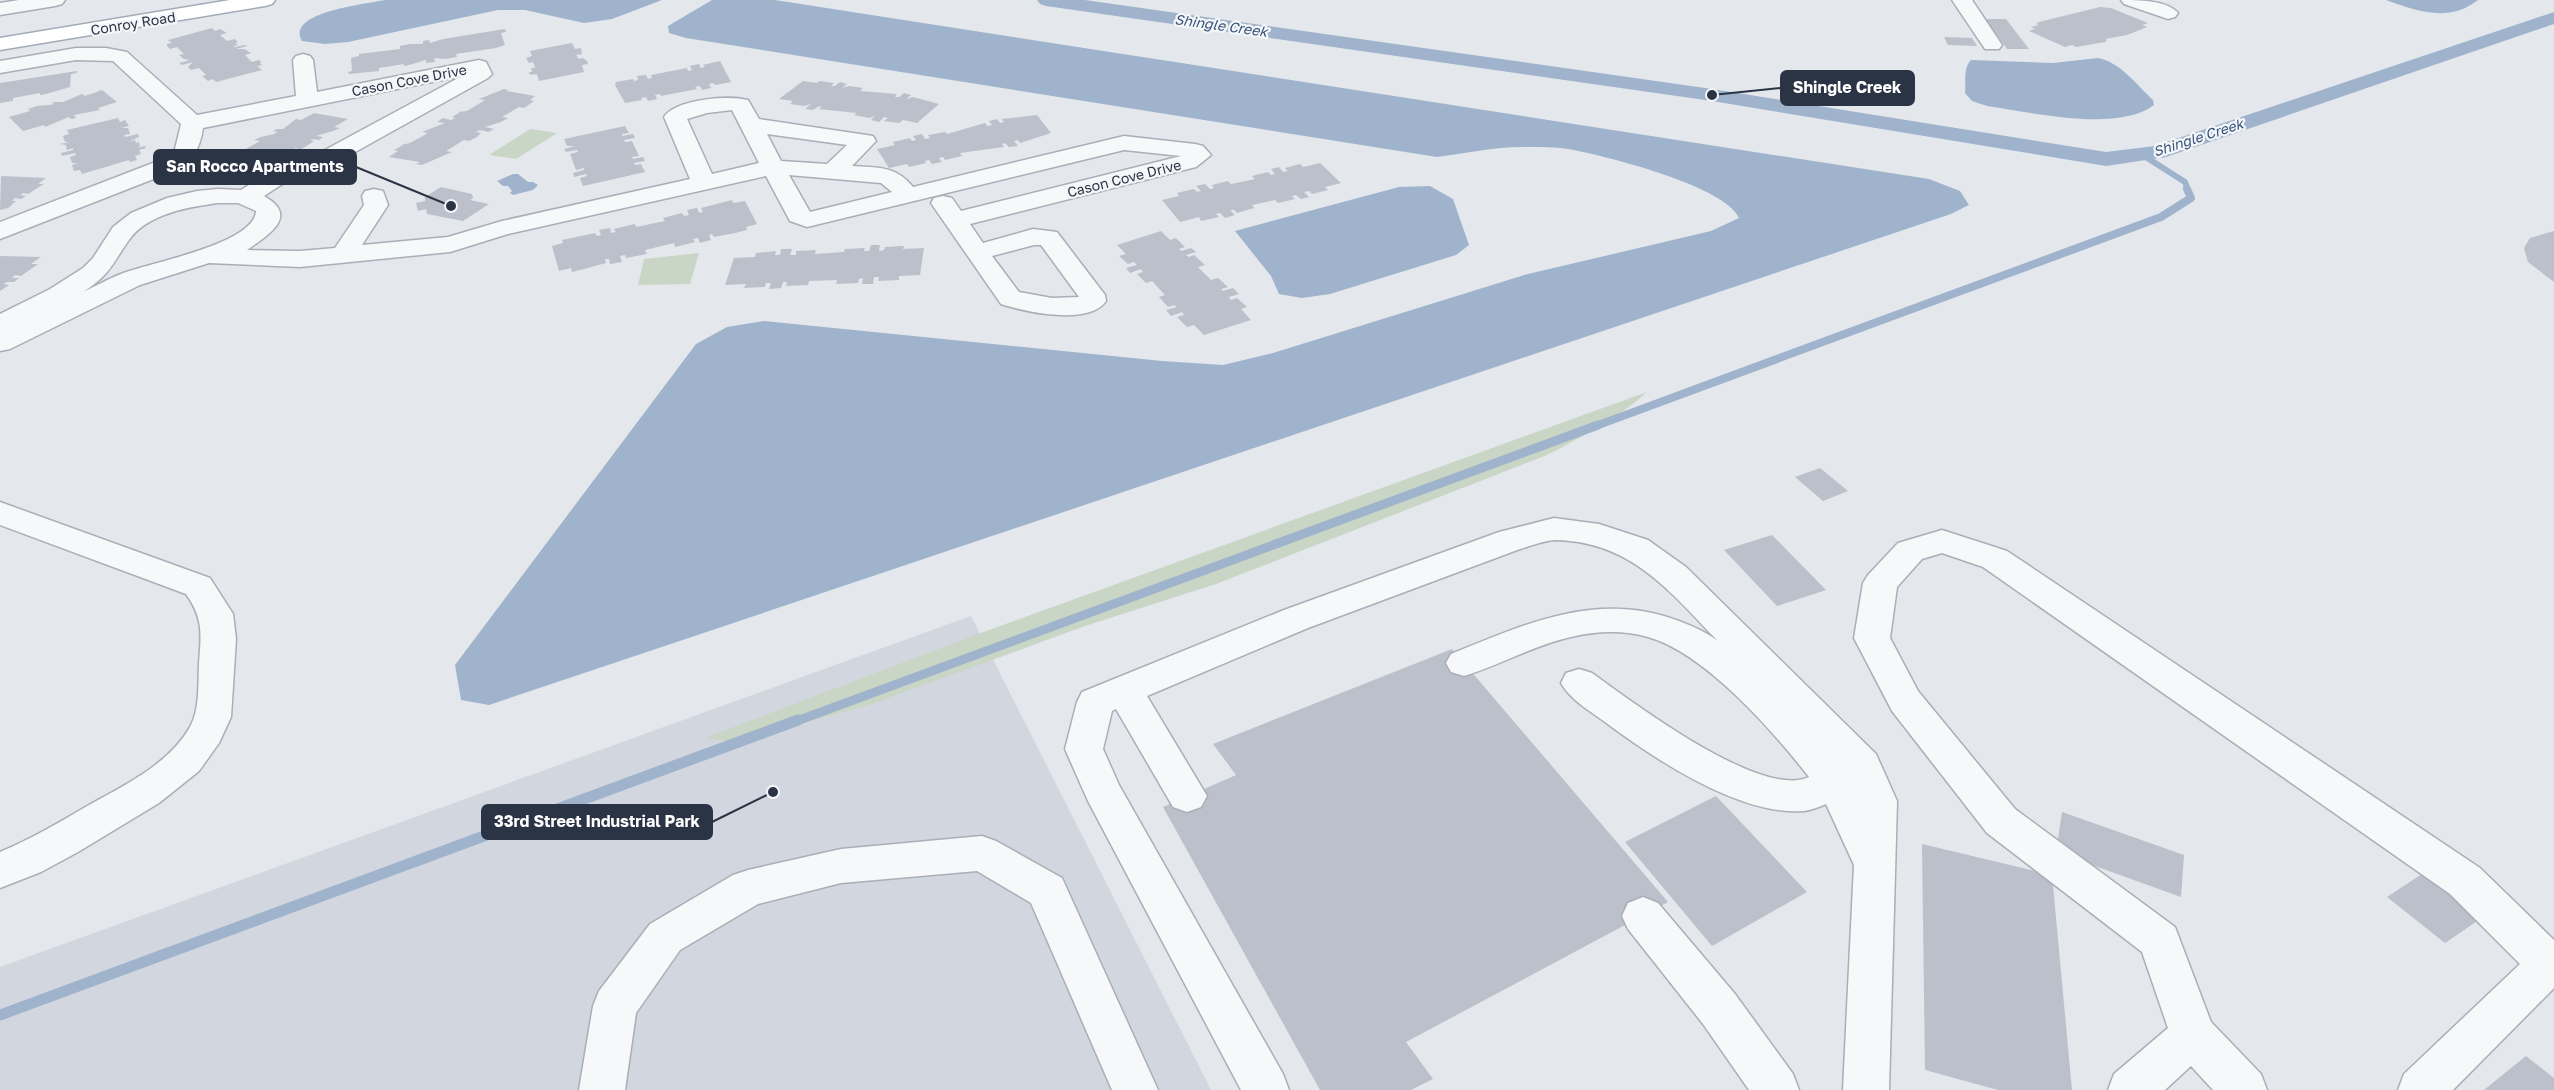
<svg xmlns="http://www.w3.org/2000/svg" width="2554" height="1090" viewBox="0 0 2554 1090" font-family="'Golos Text',sans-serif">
<rect width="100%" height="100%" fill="#e4e7ec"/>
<path fill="#d2d6de" d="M971 616 1211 1090H0V967Z"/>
<g fill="#c9d6c5">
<path d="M530 129 557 133 516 159 489 155Z"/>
<path d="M699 253 690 284 638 285 644 259Z"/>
<path d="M1647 392C1617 419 1582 437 1547 455L1216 584 1085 626 869 705 734 742 705 738 978 634Z"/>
</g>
<g fill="#9fb4cc">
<path d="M385 0H662L612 19 584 23 525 10H498L348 42 325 44 302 41C285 12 367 4 385 0Z"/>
<path d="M712 0H775L1929 179 1960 191 1969 205 1951 214 489 705 461 700 455 665 696 344 727 327 764 321 1162 361 1223 365 1273 353 1528 274 1711 231 1739 218C1726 187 1613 158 1578 151 1563 147 1544 147 1528 147 1498 146 1467 153 1437 157L686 38 669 33 668 26Z"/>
<path d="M2386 0H2478C2449 23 2417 11 2386 0Z"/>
<path d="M2098 58C2120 62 2137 85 2153 100L2154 105C2117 133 2031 112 1987 106L1972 101 1965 93C1966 82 1963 68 1971 60L2053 63Z"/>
<path d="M513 174H518L528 182H533L538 185 533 190 513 195 510 193 512 191 508 186H503L497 181Z"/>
<path d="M1430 186 1453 199 1469 245 1456 255 1330 294 1302 298 1279 294 1271 276 1235 231 1399 187Z"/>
</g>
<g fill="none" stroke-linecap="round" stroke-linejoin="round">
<path stroke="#9fb4cc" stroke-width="6" d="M2141 154 2185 182 2188 190"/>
<path stroke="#9fb4cc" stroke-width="8" d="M1593 427 2161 217 2191 198 2187 189"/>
<path stroke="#9fb4cc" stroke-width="9" d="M794 722 1598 425"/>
<path stroke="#9fb4cc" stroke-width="11" d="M0 1015 798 720"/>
<path fill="#9fb4cc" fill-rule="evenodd" d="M1037 0H1085L1712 89 2106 152 2155 146 2554 12V24L2166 157 2106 166 1712 101 1046 6 1040 4Z"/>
</g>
<g fill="#bbc0ca">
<path d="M2100 7 2111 8 2148 23 2142 25 2147 27 2127 35 2105 39 2107 40 2105 42 2076 47 2072 45 2065 47 2029 31 2035 29 2031 27 2039 25 2036 24 2039 22Z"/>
<path d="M1985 19H2006L2029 49H2007Z"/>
<path d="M212 28 215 31 220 29 227 33 220 35 227 41 235 39 238 42 235 43 238 45 233 46 235 47 245 45 247 46 236 49H244L251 53 245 55 252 62 259 60 261 62 260 63 262 65 257 66 262 70 216 82 213 79 208 81 202 76 206 75 199 68 191 70 188 67 193 62 182 65 179 63 190 60 184 59 179 55 184 54 177 47 170 49 167 46V44L172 43 168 40Z"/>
<path d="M505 29 506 32 501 33 505 45 496 48 456 54 457 57 446 59 434 58 435 62 426 63V60L409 65 404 66V64L379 68V71L349 74 348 72 352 71 351 58 359 56V54L400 49V46L410 44H423V41L429 40 430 43 443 39Z"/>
<path d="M1944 37 1972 38 1977 46 1948 45Z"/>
<path d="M572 43 575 49 581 48 582 54 576 55 579 59 583 58 587 61 588 64 582 65 584 72 539 81 537 74 530 75 529 72H532L531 68H535L534 64 533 62 529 63 526 58 532 56 530 51Z"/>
<path d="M720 61 731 82 715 85 713 83 709 84 711 88 702 90 700 86 695 87 697 89 661 96 660 94 655 95 657 99 648 101 646 97 641 98 642 100 625 103 615 85 616 82 633 79 634 81 638 80 637 76 646 75 648 79 652 78 651 75 687 68 688 71 692 70 690 66 699 64 701 68 705 67 703 65Z"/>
<path d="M77 71V73L71 74 70 87 46 94 40 95V93L13 98V101L0 103V83Z"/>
<path d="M803 81 817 83 820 81 834 83 831 86H835L840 82 847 84 842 88 849 86 863 88 860 91 897 94 895 97H899L904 93 911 95 906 99 913 97 939 104 917 123 903 120 899 123 884 121 888 118 884 117 879 122 871 120 875 116 869 118 854 115 857 113 818 109 822 107 819 106 813 110 805 109 811 104 804 106 790 104 793 101 779 99Z"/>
<path d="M504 89 509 90 506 91 535 96 530 100 534 101 524 108 519 107 502 117 508 118 501 122 485 127 494 129 489 132 480 130 476 132 481 133 477 137 469 141 464 140 446 151 452 152 422 165 416 164 420 162 389 157 398 151 394 150 403 145H401L410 143 428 133 422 132 445 123 437 122 443 118 451 120 455 118 452 117 460 112H458L467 111 485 100 479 99Z"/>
<path d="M102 90 117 102 98 108 100 110 74 115 76 118 71 119 69 117 45 127 44 125 23 131 9 117 30 111 28 109 37 106 49 105 54 104 52 102H63L82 94 85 96Z"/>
<path d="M314 113 348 119 334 127 340 128 333 131 316 136 323 137 319 140 313 139 310 140 314 141 308 145 300 150 296 148 281 157 244 150 260 141 254 140 261 137 274 134 278 132 273 131 277 129H283L296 119 301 120Z"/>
<path d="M1037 115 1051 133 1020 143 1018 140 1014 141 1018 146 1009 147 1005 143 1002 144 1004 147 960 153 962 156 945 160 943 157 939 158 942 162 932 164 929 160 925 161 926 163 909 167 907 164 889 168 877 149 895 145 893 142 910 138 912 141 916 140 913 136 922 134 925 139 930 138 928 135 945 132 947 134 985 123 987 126 992 125 989 121 997 119 1000 123 1004 122 1002 119Z"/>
<path d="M118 118 120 122 125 120 129 126 121 128H128L130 134 124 135 125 137 138 134 139 137 128 142 135 140 136 143 139 142 140 146 137 148 145 146 146 148 139 150 141 154 135 156 137 160 130 162 129 160 82 174 80 170 74 171 72 165 78 163H72L70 157 76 155 75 153 62 156 61 153 73 150V148L67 150 66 145 60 144 70 142H65L63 136 69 134 67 130Z"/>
<path d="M625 126 629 133 622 134V136L633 134 635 138 624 140 625 142 632 141 639 156 632 157 633 159 643 157 645 161 634 163 635 165 641 164 645 172 583 186 580 178 587 176 586 174 574 177 573 173 584 170V168L576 170 570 154 578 152 577 150 566 152 564 149 575 146H567L564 139Z"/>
<path d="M1320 163 1341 183 1325 187 1328 190 1312 194 1309 191 1304 192 1309 197 1301 199 1296 195 1292 196 1295 199 1278 203 1275 200 1252 205 1254 208 1237 213 1234 210H1230L1235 215 1225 218 1220 213 1216 214 1219 217 1201 221 1199 217 1180 222 1162 200 1179 196 1177 193 1194 189 1197 192 1201 191 1196 186 1205 184 1210 189 1214 188 1212 185 1228 181 1231 184 1255 179 1252 176 1268 172 1271 175 1275 174 1271 169 1279 167 1283 172 1288 171 1285 168 1300 164 1303 167Z"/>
<path d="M1 176 46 178 38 184H44L39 187 28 194 23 193 20 195 26 196 21 199 15 198 12 201H16L8 208 0 210Z"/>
<path d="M441 187 472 194 473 198 470 200 489 204 463 221 427 214 426 209 418 211 416 203 425 201V197Z"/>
<path d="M732 200 733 203 745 201 757 224 746 227 747 230 735 233 714 237 712 234 709 235 711 240 700 243 698 238 693 239 695 242 675 247 674 243 645 250 647 254 626 258 625 255 620 256 622 262 610 264 609 259H605L606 263 584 269 572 272 571 268 559 271 552 246 563 243 562 240 595 233 597 236 601 235 599 230 610 228 611 233 616 232 614 229 635 224 636 227 665 221 663 218 682 213 684 216 689 215 687 210 697 208 699 213 703 212 701 208Z"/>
<path d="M1161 231 1170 240 1176 238 1185 247 1179 249 1181 251 1191 248 1196 252 1186 255 1189 257 1194 255 1205 265 1198 267 1211 280 1218 278 1228 287 1221 289 1223 291 1233 288 1239 294 1229 297 1231 300 1237 298 1247 307 1241 309 1251 320 1204 335 1194 325 1187 327 1177 317 1184 315 1182 312 1171 316 1166 310 1177 307 1174 305 1168 307 1159 297 1165 295 1152 281 1146 283 1137 274 1143 272 1141 269 1130 273 1126 268 1137 265 1134 262 1128 264 1119 256 1126 254 1117 245Z"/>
<path d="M2554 231V282L2528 262 2524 248 2530 238Z"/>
<path d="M871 245H880L879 251 884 250 885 247 904 246 903 249 924 248 920 275 899 276V280L878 281 879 277H874L873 284H862L863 278 859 279 858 283 836 284 837 280 809 281 808 285 786 286 787 282H783L781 288 769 289 771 283H766L765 287 744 288 746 284 725 285 734 258 755 257 756 253 776 251 775 255H780L781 249H792L790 255H796V251L816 250 815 254 844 252 845 249 865 248 864 251H869Z"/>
<path d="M0 256 41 257 31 264H38L21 276 15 275 12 278H19L14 282H7L3 284 9 285 0 291Z"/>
<path d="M1820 468 1848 491 1823 501 1795 477Z"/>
<path d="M1772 535 1826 590 1777 606 1724 550Z"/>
<path d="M1452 649 1668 902 1406 1042 1433 1079 1411 1090H1320L1163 807 1236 775 1213 744Z"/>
<path d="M1716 796 1807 892 1712 946 1625 842Z"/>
<path d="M2062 812 2184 855 2181 897 2056 852Z"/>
<path d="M1922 844 2052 875 2072 1090H1998L1925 1070Z"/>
<path d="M2428 870 2486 915 2445 943 2387 897Z"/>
<path d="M2526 1056 2554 1078V1090H2484Z"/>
</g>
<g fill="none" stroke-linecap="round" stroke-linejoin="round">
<defs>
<g id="minor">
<path d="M19 0H65L62 4 55 6 0 15V3Z"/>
<path d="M1952 0H1972L2002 45 1999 49H1985Z"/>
<path d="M2121 0C2138 0 2167 0 2178 13L2175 17 2168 19 2124 4Z"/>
<path d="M76 48H106L127 52 197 115 296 96 293 60 296 56 303 54 310 56 313 60 317 92 479 60 486 62 492 74 488 78 339 161 284 183 264 196C300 216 268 235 247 250L300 251 335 248 364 205 362 196 365 191 374 189 383 191 388 205 362 245 448 237 502 221 690 179 664 117C676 99 728 95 748 100L759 119 873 136 876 141 852 166C878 168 895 165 913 187L1124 136 1195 144 1203 146 1211 155 1196 167 970 224 983 243 1033 229 1057 232 1105 295 1106 301C1089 326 1025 312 1001 304L931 203 934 198 943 196 952 198 961 211 1181 156 1124 150 807 227 790 221 766 176 508 234 450 252 300 267 209 263 140 285 10 349 0 351V314L50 289 83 268 93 258 113 227 131 213 167 198 197 191 218 189 241 190 268 173 323 151 462 76 203 128C200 149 193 160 174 171L0 239V222L158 161 175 149 181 124 113 61 76 60 0 73V61ZM732 110 759 163 712 174 687 119 707 113ZM767 134 847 145 827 164 781 161ZM789 175 881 183 892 192 810 212ZM218 203H238L256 211C255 244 148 263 121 274 108 279 96 286 83 292 110 275 112 264 129 240 147 214 188 207 218 203ZM1034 245H1041L1079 297 1052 298 1019 292 992 256Z"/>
<path d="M0 502 210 578 233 614 236 639 231 717 219 743 199 771 159 803 78 852 41 872 0 888V852C31 839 60 822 89 805 125 785 169 764 190 727 200 709 198 684 199 664 201 635 204 619 186 594L0 525Z"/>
<path d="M1554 518 1599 524 1648 540 1686 567 1876 754 1897 801 1889 1090H1843L1854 865 1826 804C1819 807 1811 810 1804 811 1741 816 1658 761 1609 725 1592 712 1571 701 1561 683L1566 673 1579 669 1592 673C1631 701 1761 800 1809 777 1773 731 1705 653 1648 637 1624 630 1596 631 1571 637 1534 645 1500 665 1464 676L1451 672 1446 663 1451 654C1520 626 1589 594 1664 616 1683 622 1702 629 1718 641 1669 591 1632 542 1556 540 1545 540 1531 546 1520 549L1308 628 1147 696 1207 796 1201 807 1187 812 1173 807 1116 709 1112 711 1103 749 1119 785 1283 1074 1289 1090H1241L1088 801 1065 749 1077 702 1082 692 1284 610 1499 532Z"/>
<path d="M1942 530 2007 551 2480 868 2554 940V988L2453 1090H2398L2404 1074 2520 964 2450 894 1983 567 1942 553 1922 559 1897 587 1890 638 1918 691 2015 809 2175 927 2211 1022 2261 1074 2267 1090H2213L2191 1066 2165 1090H2108L2114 1074 2168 1028 2142 952 1987 833 1892 711 1854 638 1863 583 1868 575 1898 543Z"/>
<path d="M982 836 996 841 1062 878 1158 1090H1112L1031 903 977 871 841 883 758 904 680 950 636 1013 625 1090H579L593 1006 599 991 650 924 733 875 748 870 841 849Z"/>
<path d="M1643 897 1658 903 1735 994 1793 1074 1799 1090H1749L1703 1024 1628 929 1622 916 1628 903Z"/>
</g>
<path id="major" d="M230 0H275L272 4 265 6 0 50V38Z"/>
</defs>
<use href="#minor" stroke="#a9aeb7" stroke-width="3"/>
<use href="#major" stroke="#a3abb8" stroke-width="3"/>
<use href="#minor" fill="#f7f8fa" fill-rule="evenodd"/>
<use href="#major" fill="#fff" fill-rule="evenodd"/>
</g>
<g text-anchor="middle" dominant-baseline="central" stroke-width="4.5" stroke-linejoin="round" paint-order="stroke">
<g font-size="14" fill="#2b3445" stroke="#f4f6f9">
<text transform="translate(133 23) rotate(-9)">Conroy Road</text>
<text transform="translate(409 80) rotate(-11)">Cason Cove Drive</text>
<text transform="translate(1124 178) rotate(-14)">Cason Cove Drive</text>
</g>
<g font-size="14" font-style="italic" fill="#34527a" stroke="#f4f6f9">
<text transform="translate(1221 25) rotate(8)">Shingle Creek</text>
<text transform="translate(2198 137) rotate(-18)">Shingle Creek</text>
</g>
</g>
<path fill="none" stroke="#2b3445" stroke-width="2" d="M1712 95L1781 88M451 206L356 167M773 792L712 822"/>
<g fill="#2b3445" stroke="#f4f6f9" stroke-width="2">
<circle cx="1712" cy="95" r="6"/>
<circle cx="451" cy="206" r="6"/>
<circle cx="773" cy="792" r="6"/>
</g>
<g fill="#2b3445" stroke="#2b3445" stroke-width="2">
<rect x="1781" y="71" width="133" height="34" rx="6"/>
<rect x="154" y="150" width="202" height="34" rx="6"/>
<rect x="482" y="805" width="230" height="34" rx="6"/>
</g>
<g font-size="16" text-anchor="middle" font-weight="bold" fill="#fff">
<text x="1847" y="93">Shingle Creek</text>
<text x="255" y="172">San Rocco Apartments</text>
<text x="597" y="827">33rd Street Industrial Park</text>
</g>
</svg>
